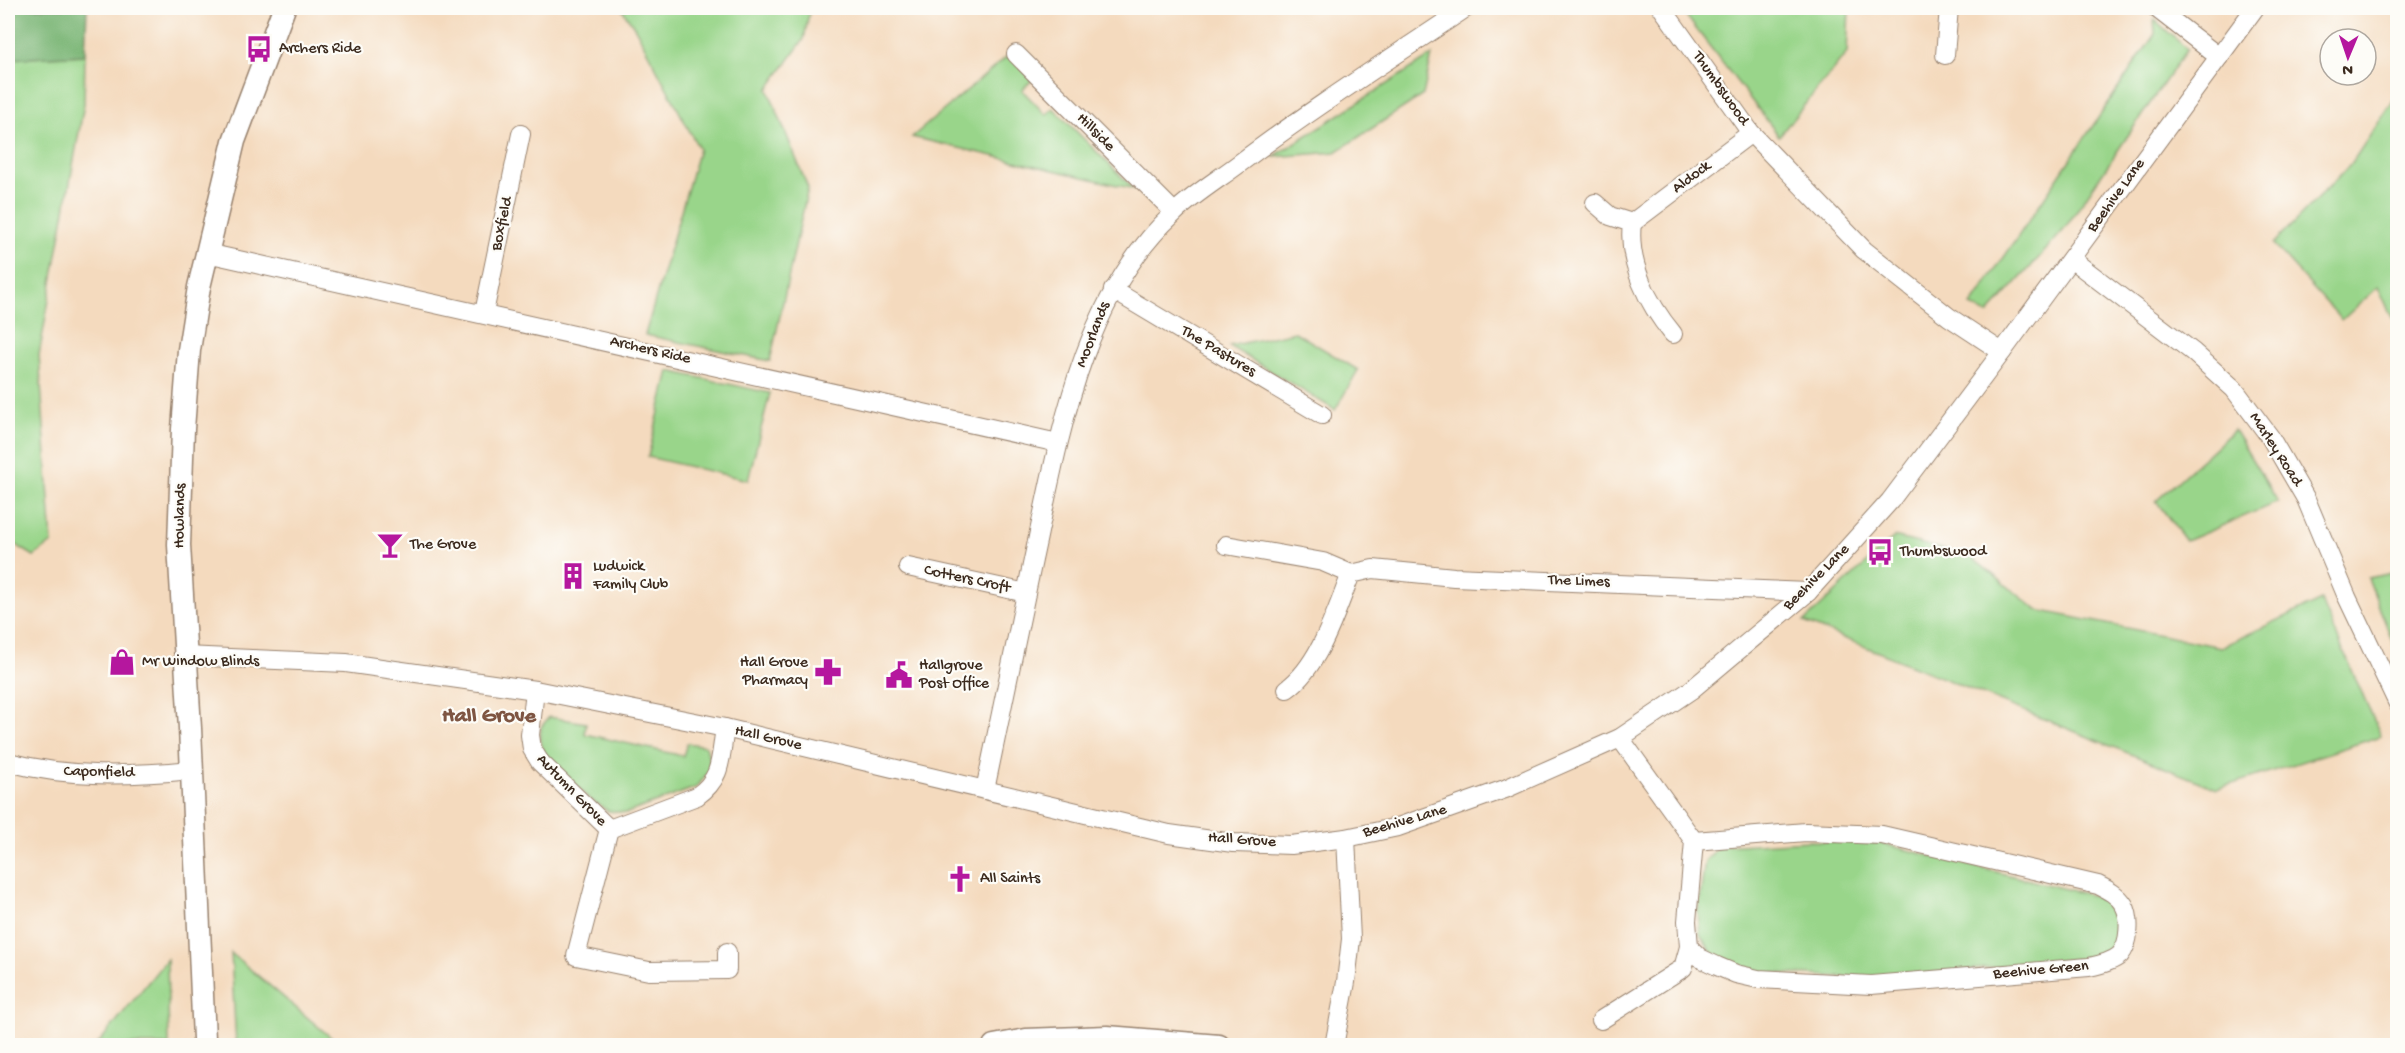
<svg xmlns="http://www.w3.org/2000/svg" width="2405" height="1053" viewBox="0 0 2405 1053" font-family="'Gochi Hand',sans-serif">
<rect width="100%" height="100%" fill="#fdfcf7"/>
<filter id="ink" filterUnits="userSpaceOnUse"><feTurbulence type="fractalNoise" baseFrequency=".0167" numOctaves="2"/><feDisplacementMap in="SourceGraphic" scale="12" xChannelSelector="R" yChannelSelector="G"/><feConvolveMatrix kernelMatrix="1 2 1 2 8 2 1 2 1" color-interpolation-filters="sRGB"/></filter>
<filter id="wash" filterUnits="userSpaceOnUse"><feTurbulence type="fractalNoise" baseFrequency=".008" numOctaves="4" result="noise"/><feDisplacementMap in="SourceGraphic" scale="24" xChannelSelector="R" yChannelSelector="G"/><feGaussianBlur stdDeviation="1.35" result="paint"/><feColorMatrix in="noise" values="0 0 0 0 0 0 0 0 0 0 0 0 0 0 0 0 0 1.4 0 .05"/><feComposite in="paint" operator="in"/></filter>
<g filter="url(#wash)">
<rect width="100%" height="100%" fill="#f4dabe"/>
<g fill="#99d58a" stroke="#6a8054" stroke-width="1.5">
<path d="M621 8H810L804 39 768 89 808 188 770 361 645 335 699 149 635 28Z"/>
<path d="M1680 8H1849L1847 53 1779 136Z"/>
<path d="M2154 19 2187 49 2063 231 1988 314 1971 306 2155 34Z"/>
<path d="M1010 54 1033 79 1022 90 1046 115 1053 108 1134 189 912 137Z"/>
<path d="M85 55 84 104 39 355 52 543 34 556 8 540V59Z"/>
<path d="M1432 55 1423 95 1336 152 1273 157Z"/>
<path d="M2397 95V328L2378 287 2342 320 2273 244 2351 164Z"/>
<path d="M1295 332 1358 370 1335 410 1229 346Z"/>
<path d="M669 371 770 393 748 480 648 457Z"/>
<path d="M2234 430 2278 502 2186 541 2156 501Z"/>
<path d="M1894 537 1970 556 2037 610 2221 647 2321 600 2381 736 2217 789 1804 622Z"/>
<path d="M2397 572H2398L2397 653 2368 578Z"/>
<path d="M549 717 586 723 585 734 683 756 687 743 706 746 710 763 709 771 697 787 627 813 608 811 588 798 544 752 540 739 541 727Z"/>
<path d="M1809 841 1879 843 2090 895C2096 896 2103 898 2108 901 2124 915 2126 942 2105 953 2098 957 2086 957 2078 959L1877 979 1758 972 1729 965 1713 954 1700 935 1698 912 1705 861 1719 846Z"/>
<path d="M231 953 340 1045H236Z"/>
<path d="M167 959 169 1045H97Z"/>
</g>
<path fill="#7ab676" stroke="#5a704a" stroke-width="1.5" d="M8 8H87L85 55 8 59Z"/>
</g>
<g filter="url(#ink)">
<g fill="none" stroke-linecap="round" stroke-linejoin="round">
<defs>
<g id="minor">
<path d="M1662 8 1751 133 1864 250 1949 317 2002 352"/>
<path d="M2156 8 2219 57"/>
<path d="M1016 54 1174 212"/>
<path d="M1945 55 1949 8"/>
<path d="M1595 203 1610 216 1632 223C1627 263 1648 304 1673 334"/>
<path d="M1632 223 1751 133"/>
<path d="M207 253 1058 443"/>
<path d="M2071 259 2193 352 2234 389 2270 437 2306 499 2347 597 2398 704"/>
<path d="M1113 290 1322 415"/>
<path d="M484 313 521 134"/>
<path d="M1226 545 1323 562 1351 574"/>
<path d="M908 567 1026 593"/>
<path d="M185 656 346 663 535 690 725 728 1169 834 1233 843 1291 845 1346 838 1398 827 1505 789 1620 738 1691 690 1808 592 1890 501 2002 352 2255 8"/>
<path d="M1287 689C1320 665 1336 611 1351 574L1373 569 1454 577 1808 592"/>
<path d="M535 690 530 735 532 749 540 762 609 829 697 796C723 778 720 757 725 728"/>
<path d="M1620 738 1694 841 1687 921 1689 947 1700 958 1717 966 1736 974 1758 979 1871 985 2089 967C2099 965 2112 962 2120 955 2130 943 2131 918 2124 905 2118 895 2108 890 2098 885L1882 835 1806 832 1694 841"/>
<path d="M8 762C68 778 130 776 192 770"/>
<path d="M985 790C1001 713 1017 637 1033 560 1059 441 1080 299 1174 213 1194 194 1219 179 1240 163 1313 108 1390 59 1466 8"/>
<path d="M609 829 576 956 649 971 727 970V952"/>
<path d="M1601 1020 1683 968 1689 947"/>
<path d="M1334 1046 1346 982 1351 939 1346 838"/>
</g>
<g id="tertiary">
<path d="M207 1046 204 1039 190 728 179 545 183 429 189 350 199 287 234 141 284 8"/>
<path d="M994 1046 1026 1040 1107 1037 1219 1046"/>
</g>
</defs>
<use href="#minor" stroke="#98826e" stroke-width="20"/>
<use href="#tertiary" stroke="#98826e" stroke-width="25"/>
<use href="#minor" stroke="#fff" stroke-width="18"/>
<use href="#tertiary" stroke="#fff" stroke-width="22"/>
</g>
</g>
<defs>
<symbol id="bus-bare" viewBox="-9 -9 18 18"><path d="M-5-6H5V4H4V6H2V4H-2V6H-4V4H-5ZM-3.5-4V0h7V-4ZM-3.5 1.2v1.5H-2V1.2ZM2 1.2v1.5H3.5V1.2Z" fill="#b5179e" stroke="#fdfcf7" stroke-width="2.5" paint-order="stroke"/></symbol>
<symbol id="bar-bare" viewBox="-9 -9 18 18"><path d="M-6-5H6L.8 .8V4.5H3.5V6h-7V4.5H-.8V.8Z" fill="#b5179e" stroke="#fdfcf7" stroke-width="2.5" paint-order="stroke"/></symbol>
<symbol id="building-bare" viewBox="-9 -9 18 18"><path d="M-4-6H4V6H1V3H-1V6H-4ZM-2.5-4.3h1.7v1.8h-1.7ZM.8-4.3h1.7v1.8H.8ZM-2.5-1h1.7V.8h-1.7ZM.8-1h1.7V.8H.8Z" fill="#b5179e" stroke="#fdfcf7" stroke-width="2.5" paint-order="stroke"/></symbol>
<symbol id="shop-bare" viewBox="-9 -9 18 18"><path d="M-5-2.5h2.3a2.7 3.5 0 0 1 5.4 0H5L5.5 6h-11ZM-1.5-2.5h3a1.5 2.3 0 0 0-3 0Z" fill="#b5179e" stroke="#fdfcf7" stroke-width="2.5" paint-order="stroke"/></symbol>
<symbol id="pharmacy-bare" viewBox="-9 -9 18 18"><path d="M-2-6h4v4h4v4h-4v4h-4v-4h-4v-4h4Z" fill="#b5179e" stroke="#fdfcf7" stroke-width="2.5" paint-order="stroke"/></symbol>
<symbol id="civic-bare" viewBox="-9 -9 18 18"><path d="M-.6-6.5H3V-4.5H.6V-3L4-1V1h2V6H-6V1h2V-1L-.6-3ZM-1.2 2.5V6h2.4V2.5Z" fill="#b5179e" stroke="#fdfcf7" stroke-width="2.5" paint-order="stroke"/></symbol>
<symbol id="church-bare" viewBox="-9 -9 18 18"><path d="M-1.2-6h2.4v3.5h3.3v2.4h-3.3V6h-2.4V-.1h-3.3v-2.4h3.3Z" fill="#b5179e" stroke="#fdfcf7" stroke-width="2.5" paint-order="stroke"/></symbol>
</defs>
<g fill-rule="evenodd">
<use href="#bus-bare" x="240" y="30" width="38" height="38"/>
<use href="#bar-bare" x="371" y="526" width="38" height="38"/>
<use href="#bus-bare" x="1861" y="533" width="38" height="38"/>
<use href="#building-bare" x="554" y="557" width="38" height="38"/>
<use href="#shop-bare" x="103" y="643" width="38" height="38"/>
<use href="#pharmacy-bare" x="809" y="653" width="38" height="38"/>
<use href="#civic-bare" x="880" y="656" width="38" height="38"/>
<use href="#church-bare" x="941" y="860" width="38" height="38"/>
</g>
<g text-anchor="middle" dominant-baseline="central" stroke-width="4.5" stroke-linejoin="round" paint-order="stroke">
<g font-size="16" fill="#3b2a1e" stroke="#fdfcf7" text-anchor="start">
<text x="279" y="49">Archers Ride</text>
<text x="410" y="545">The Grove</text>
<text x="1900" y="552">Thumbswood</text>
<text x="593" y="567">Ludwick<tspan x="593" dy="18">Family Club</tspan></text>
<text x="142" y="662">Mr Window Blinds</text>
<text x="808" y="663" text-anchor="end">Hall Grove<tspan x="808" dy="18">Pharmacy</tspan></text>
<text x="919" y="666">Hallgrove<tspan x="919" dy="18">Post Office</tspan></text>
<text x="980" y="879">All Saints</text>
</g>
<g font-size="16" fill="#3b2a1e" stroke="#fdfcf7">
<text transform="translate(1720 89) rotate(55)">Thumbswood</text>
<text transform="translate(1095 133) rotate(45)">Hillside</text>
<text transform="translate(1692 178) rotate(-37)">Aldock</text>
<text transform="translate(2117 196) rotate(-54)">Beehive Lane</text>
<text transform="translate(503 224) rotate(-78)">Boxfield</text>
<text transform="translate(1094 335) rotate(-69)">Moorlands</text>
<text transform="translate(650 351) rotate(13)">Archers Ride</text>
<text transform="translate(1218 352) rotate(31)">The Pastures</text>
<text transform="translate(2275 450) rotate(57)">Marley Road</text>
<text transform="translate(181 516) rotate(-89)">Howlands</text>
<text transform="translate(1817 578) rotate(-45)">Beehive Lane</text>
<text transform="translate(967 580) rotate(12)">Cotters Croft</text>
<text transform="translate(1579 582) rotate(2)">The Limes</text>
<text transform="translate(768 739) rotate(13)">Hall Grove</text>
<text transform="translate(99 773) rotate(1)">Caponfield</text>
<text transform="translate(571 791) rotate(46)">Autumn Grove</text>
<text transform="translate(1405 822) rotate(-16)">Beehive Lane</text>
<text transform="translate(1242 841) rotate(4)">Hall Grove</text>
<text transform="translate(2041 971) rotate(-5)">Beehive Green</text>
</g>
<g font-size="22" font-weight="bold" fill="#7e5542" stroke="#fdfcf7">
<text x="489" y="717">Hall Grove</text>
</g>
</g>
<rect width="2405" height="1053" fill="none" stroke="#fdfcf7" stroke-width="30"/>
<g transform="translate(2348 57) rotate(182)"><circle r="28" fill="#fdfcf7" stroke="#afa8a0" stroke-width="1.5"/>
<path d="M0-4.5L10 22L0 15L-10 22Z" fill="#b5179e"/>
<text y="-9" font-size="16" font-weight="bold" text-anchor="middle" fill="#3b2a1e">N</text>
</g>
</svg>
